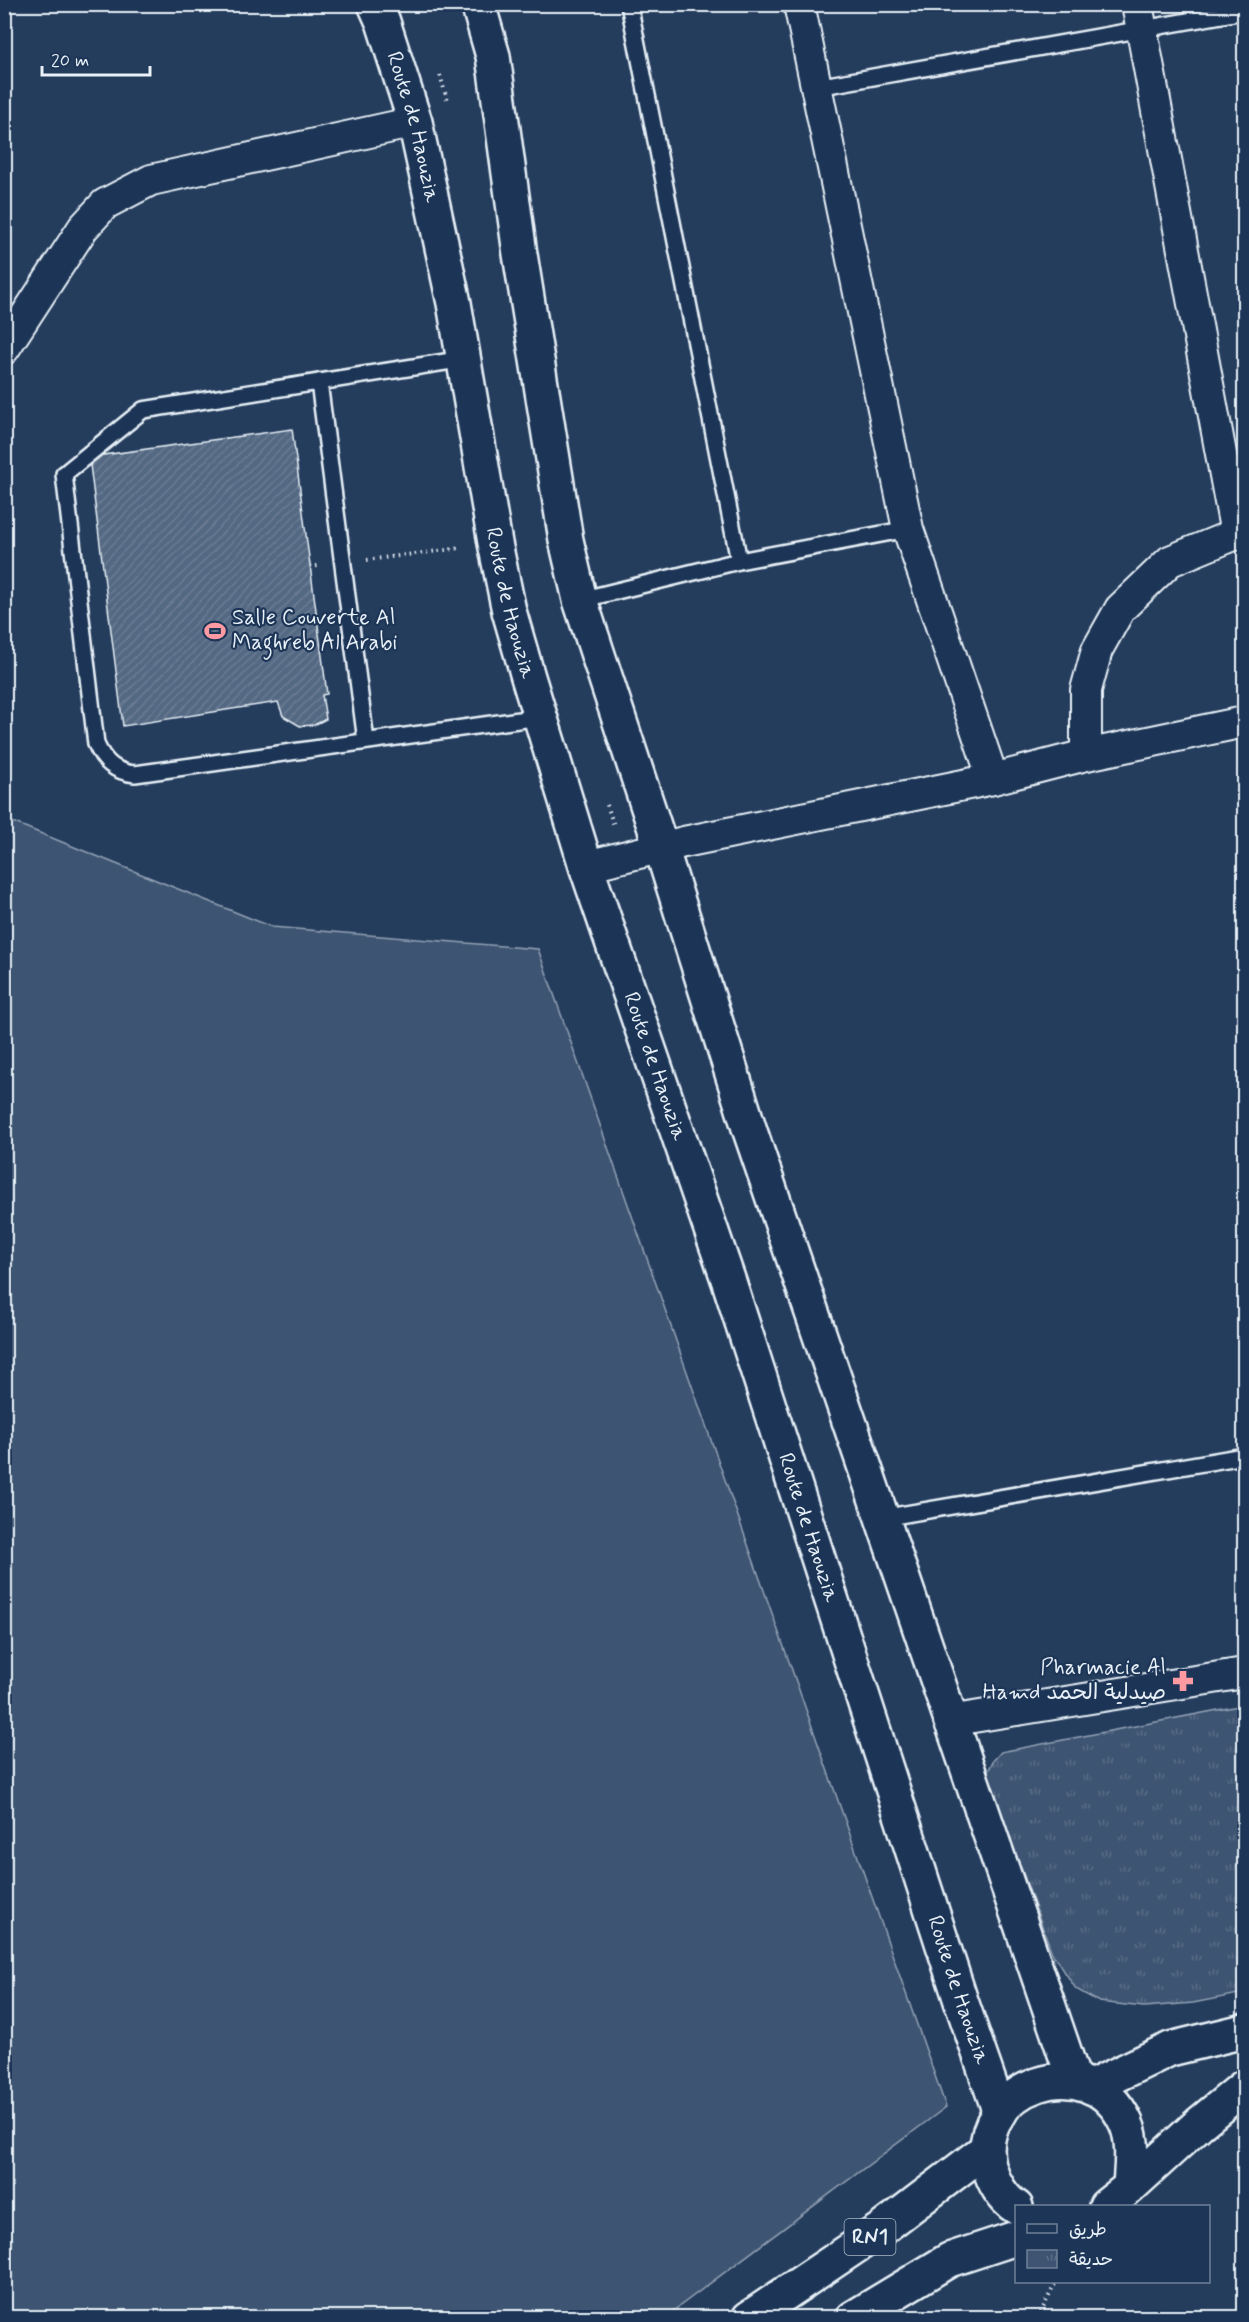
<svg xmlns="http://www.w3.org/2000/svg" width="1249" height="2322" viewBox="0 0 1249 2322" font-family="Mynerve,'Playpen Sans Arabic',sans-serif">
<defs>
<pattern id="park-tufts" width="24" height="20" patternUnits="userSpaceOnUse" patternTransform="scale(1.5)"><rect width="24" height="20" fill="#3e5472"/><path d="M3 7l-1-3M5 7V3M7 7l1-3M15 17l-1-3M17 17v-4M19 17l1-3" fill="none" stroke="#5a6d87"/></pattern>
<pattern id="building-hatch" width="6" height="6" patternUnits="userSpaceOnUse" patternTransform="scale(1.5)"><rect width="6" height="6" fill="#536782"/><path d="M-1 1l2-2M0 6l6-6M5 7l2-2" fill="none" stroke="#6c7d94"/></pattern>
</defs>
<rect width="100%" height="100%" fill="#253d5d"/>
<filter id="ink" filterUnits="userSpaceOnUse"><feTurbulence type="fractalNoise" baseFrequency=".0167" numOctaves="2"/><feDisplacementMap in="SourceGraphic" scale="12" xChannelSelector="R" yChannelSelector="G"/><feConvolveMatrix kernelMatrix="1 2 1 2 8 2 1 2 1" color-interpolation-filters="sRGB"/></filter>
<g filter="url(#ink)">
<path fill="#3e5472" stroke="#93a2b5" stroke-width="1.5" d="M5 819 272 927 538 949 946 2107 665 2317H5Z"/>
<path fill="url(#park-tufts)" stroke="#93a2b5" stroke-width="1.5" d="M1244 1705V1993L1193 2003 1144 2007 1099 2002 1076 1989 1052 1953 987 1774 993 1761 1001 1752Z"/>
<path fill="url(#building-hatch)" stroke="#e8f1f8" stroke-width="1.5" d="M292 429 327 694 322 695 326 719 314 725 300 726 283 716 278 702 123 726 89 457Z"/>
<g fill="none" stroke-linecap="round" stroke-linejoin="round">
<defs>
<g id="service">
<path d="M629 4 739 561"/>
<path d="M817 87 1244 11"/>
<path d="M464 359 143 410 64 474 96 744C104 762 115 772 135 774L540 717"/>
<path d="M319 382 366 741"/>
<path d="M580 600 739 561 908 529"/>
<path d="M882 1518 1244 1456"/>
</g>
<g id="minor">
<path d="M799 4 908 529 993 779"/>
<path d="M1137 4 1236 534"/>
<path d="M4 349 83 228 105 204 151 180 415 122"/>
<path d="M1086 755V690L1097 650 1120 609 1170 561 1236 534H1244"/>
<path d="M586 866 684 842 993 779 1086 755 1244 722"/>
<path d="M949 1721 1244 1673"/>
</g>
<g id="tertiary">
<path id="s1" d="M375 4 383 22 415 122 454 303 495 543 509 611 528 677 586 866 729 1282 961 2001 1000 2113"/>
<path d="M478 4 493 56 520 254 566 540 580 600 661 847 750 1131 1074 2080"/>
</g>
<g id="primary">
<path d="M1091 2087 1170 2049 1244 2031"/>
<path d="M1106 2206 1130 2187 1199 2124 1244 2087"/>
<path d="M1016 2207C1003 2199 993 2182 989 2166 971 2087 1090 2043 1126 2123 1135 2143 1131 2167 1130 2187"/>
<path d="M749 2318 880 2230 985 2150"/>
<path d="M853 2318 949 2260 1016 2238"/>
</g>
</defs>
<use href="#service" stroke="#e8f1f8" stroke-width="20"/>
<use href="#minor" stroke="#e8f1f8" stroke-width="34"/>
<use href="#tertiary" stroke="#e8f1f8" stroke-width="38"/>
<use href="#primary" stroke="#e8f1f8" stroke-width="38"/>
<g stroke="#e8f1f8" stroke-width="4" stroke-dasharray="1.5 4.5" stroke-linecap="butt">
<path d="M440 75 447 99"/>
<path d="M367 560 461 548"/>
<path d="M310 567 318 566"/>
<path d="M607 805 614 826"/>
<path d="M1038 2318 1056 2282"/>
</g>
<use href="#service" stroke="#1d3557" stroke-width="15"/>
<use href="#minor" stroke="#1d3557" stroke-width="30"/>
<use href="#tertiary" stroke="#1d3557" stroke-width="33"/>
<use href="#primary" stroke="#1d3557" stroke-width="33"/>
</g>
</g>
<defs>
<symbol id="stadium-bare" viewBox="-9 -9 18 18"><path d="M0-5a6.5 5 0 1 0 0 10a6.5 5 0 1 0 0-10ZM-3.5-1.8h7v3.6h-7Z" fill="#ff9aa2" stroke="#1d3557" stroke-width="2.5" paint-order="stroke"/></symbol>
<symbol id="pharmacy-bare" viewBox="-9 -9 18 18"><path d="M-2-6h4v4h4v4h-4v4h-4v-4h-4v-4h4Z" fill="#ff9aa2" stroke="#1d3557" stroke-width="2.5" paint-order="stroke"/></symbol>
</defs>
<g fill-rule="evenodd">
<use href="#stadium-bare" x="200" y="616" width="30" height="30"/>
<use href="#pharmacy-bare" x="1168" y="1666" width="30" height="30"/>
</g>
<g text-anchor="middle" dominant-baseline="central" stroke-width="4.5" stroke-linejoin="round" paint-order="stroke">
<rect fill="#1d3557" stroke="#abb9c8" stroke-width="1.5" x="844.5" y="2219" width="51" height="36" rx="4.5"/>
<g font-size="21" font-weight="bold" fill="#e8f1f8">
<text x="870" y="2237">RN1</text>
</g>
<g font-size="22" fill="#e8f1f8" stroke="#1d3557">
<text stroke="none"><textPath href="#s1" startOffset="129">Route de Haouzia</textPath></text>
<text stroke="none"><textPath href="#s1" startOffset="615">Route de Haouzia</textPath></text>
<text stroke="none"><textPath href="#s1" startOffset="1101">Route de Haouzia</textPath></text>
<text stroke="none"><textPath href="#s1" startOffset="1587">Route de Haouzia</textPath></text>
<text stroke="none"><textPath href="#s1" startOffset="2073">Route de Haouzia</textPath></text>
</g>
<g font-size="22" fill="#e8f1f8" stroke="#1d3557" text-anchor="start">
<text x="232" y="618">Salle Couverte Al<tspan x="232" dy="25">Maghreb Al Arabi</tspan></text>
<text x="1166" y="1668" text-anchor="end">Pharmacie Al<tspan x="1166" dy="25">Hamd صيدلية الحمد</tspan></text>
</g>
</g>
<rect width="1249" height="2322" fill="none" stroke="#1d3557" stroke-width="24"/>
<rect x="12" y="12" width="1225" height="2298" fill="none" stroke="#e8f1f8" stroke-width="2" filter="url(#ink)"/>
<rect x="1015" y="2205" width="195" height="78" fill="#1d3557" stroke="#6e8097" stroke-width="1.5"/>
<rect x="1027" y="2224" width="30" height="9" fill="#1d3557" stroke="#6e8097" stroke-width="1.5"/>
<text x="1069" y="2235" font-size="18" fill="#e8f1f8">طريق</text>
<rect x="1027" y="2250" width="30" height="18" fill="url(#park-tufts)" stroke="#6e8097" stroke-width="1.5"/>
<text x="1069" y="2265" font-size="18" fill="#e8f1f8">حديقة</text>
<path d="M42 66v9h108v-9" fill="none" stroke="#e8f1f8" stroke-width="3"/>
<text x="51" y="66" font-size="18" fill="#e8f1f8" stroke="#1d3557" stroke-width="4.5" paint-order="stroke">20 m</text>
</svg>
